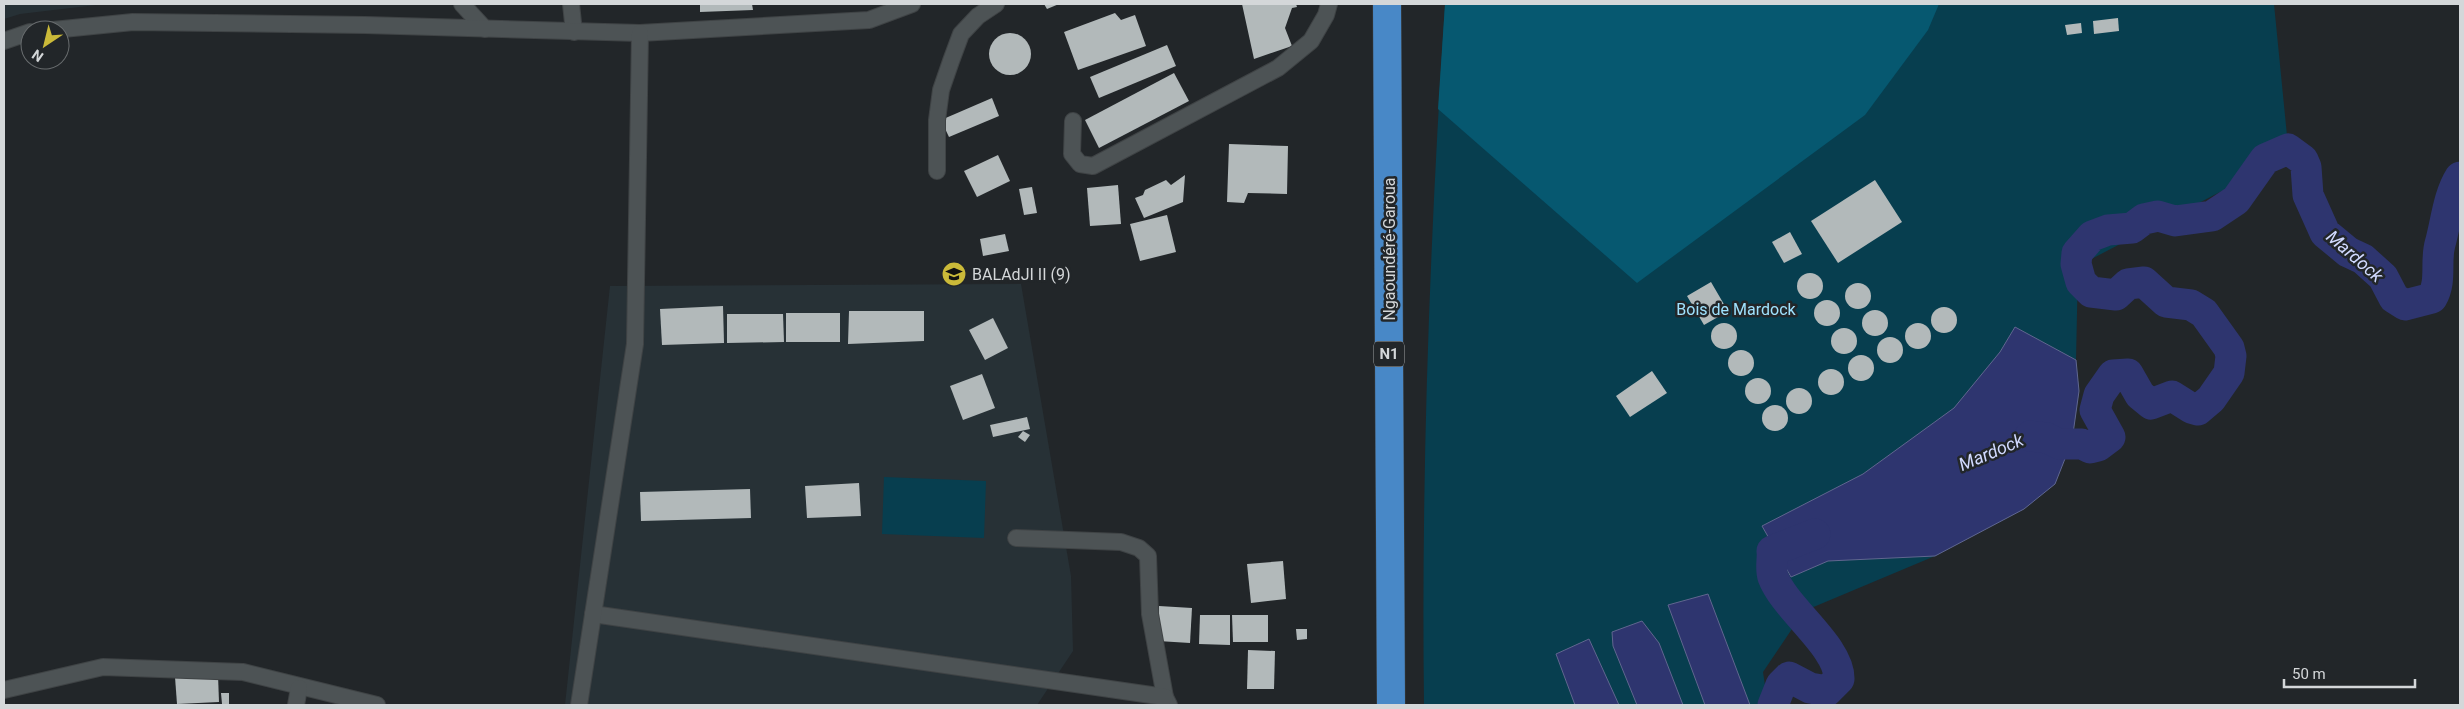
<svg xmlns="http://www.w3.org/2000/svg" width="2464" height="709" viewBox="0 0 2464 709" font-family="Roboto,sans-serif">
<rect width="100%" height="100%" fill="#222629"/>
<g fill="#273136">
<path d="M4 4H399L96 5 20 14 4 19Z"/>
<path d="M1021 284 1071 576 1073 651 1037 705H565L610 286Z"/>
</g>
<g fill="#073e4f">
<path d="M1445 4H2274L2289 156 2078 266 2076 360 2079 391 2072 441 2055 484 2024 509 1935 556 1804 611 1763 672 1768 705H1424C1421 471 1430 237 1445 4Z"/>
<path d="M884 477 986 481 984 538 882 534Z"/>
</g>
<path fill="#065870" d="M1445 4H1939L1928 30 1865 115 1637 283 1438 109Z"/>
<g fill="#2e356f" stroke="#60668f">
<path d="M2015 327 2076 360 2079 391 2072 441 2055 484 2024 509 1935 556 1828 561 1791 577 1762 526 1863 474 1954 408 2000 352Z"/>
<path d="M1708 594 1750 705H1705L1668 605Z"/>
<path d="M1642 621 1659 643 1683 705H1637L1613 646 1612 632Z"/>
<path d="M1589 639 1619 705H1575L1556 654Z"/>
</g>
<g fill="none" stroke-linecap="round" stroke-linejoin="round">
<g stroke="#2e356f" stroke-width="31">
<path d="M2030 436 2047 438 2059 444H2082L2090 448 2098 446 2110 437 2095 410 2099 395 2113 375 2128 374 2140 395 2151 404 2172 396 2191 408 2198 410 2211 399 2229 373 2231 356 2229 348 2204 313 2191 305 2166 302 2144 282 2128 284 2116 295 2091 292 2081 282 2076 264 2077 253 2092 236 2108 230 2132 228 2144 219 2158 216 2175 221 2212 216 2236 200 2265 159 2288 149 2303 160 2306 167 2308 195 2325 233 2348 252 2363 259 2383 277 2394 298 2405 305 2432 298C2442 281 2435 262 2440 244 2446 223 2448 196 2460 177"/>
<path d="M1773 705 1781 685 1789 677 1810 688 1827 691 1839 679C1840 647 1785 609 1773 577 1770 569 1773 559 1772 551L1815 534"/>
</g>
</g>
<g fill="#b2b9ba">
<path d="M700 4H752L753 10 700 12Z"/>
<path d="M1044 4H1059L1047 9Z"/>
<path d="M1242 4H1296L1297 7 1292 8 1285 28 1292 46 1254 59Z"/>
<path d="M1115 13 1121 20 1135 15 1146 46 1078 70 1064 32Z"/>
<path d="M2118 18 2119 31 2094 34 2093 21Z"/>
<path d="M2081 23 2082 33 2067 35 2065 25Z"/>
<circle cx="1010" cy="54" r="21"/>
<path d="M1167 45 1176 66 1099 98 1090 77Z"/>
<path d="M1174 73 1189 101 1099 148 1085 120Z"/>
<path d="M992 98 999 116 949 137 941 120Z"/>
<path d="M1229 144 1288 146 1287 194 1248 193 1244 203 1227 202Z"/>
<path d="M998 155 1010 181 977 197 964 171Z"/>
<path d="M1185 175 1183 202 1144 218 1135 198 1143 195 1145 190 1166 180 1171 185Z"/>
<path d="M1875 180 1902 222 1838 263 1811 221Z"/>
<path d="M1118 185 1121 224 1090 226 1087 188Z"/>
<path d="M1032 187 1037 213 1024 215 1019 189Z"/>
<path d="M1167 215 1176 252 1140 261 1130 224Z"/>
<path d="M1790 232 1802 254 1784 263 1772 242Z"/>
<path d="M1005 234 1009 251 983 256 980 239Z"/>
<circle cx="1810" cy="286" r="13"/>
<path d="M1711 282 1725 306 1715 311 1718 317 1704 325 1687 296Z"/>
<circle cx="1858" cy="296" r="13"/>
<circle cx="1827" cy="313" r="13"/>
<path d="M723 306 724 343 662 345 660 309Z"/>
<circle cx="1944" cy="320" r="13"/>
<circle cx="1875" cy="323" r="13"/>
<path d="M849 311H924V341L848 344Z"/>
<rect x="786" y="313" width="54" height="29"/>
<path d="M727 314H783L784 342 727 343Z"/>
<path d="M993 318 1008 348 985 360 969 330Z"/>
<circle cx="1724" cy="336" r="13"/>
<circle cx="1918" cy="336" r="13"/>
<circle cx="1844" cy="341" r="13"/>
<circle cx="1890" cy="350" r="13"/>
<circle cx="1741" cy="363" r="13"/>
<circle cx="1861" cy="368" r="13"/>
<circle cx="1831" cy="382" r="13"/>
<path d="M1652 371 1667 393 1630 417 1616 396Z"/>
<path d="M982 374 995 408 963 420 950 386Z"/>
<circle cx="1758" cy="391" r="13"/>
<circle cx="1799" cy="401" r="13"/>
<circle cx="1775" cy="418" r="13"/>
<path d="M1027 417 1030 429 993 437 990 425Z"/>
<path d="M1023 431 1030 435 1025 442 1018 437Z"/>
<path d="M859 483 861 516 807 518 805 486Z"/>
<path d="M750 489 751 518 641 521 640 492Z"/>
<path d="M1283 561 1286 599 1251 603 1247 564Z"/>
<path d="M1159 606 1192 608 1190 643 1158 641Z"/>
<path d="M1200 615H1230V645L1199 644Z"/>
<path d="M1232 615H1268V642H1233Z"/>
<path d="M1296 629H1307V639L1297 640Z"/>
<path d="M1248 650 1275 651 1274 689H1247Z"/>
<path d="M218 675 219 702 177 704 175 677Z"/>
<path d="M221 693H229V704H222Z"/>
</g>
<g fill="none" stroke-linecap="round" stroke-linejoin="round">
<defs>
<g id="street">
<path d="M462 4 485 29"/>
<path d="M571 4 574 32"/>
<path d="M53 30 133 22 365 25 640 33 869 20 912 4"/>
<path d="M4 41 30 32"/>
<path d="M1073 121 1072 154 1080 164 1093 166 1278 68 1311 41 1326 15 1329 4"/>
<path d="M937 171V120L941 90 951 61 961 34 978 16 996 4"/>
<path d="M1016 538 1121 542 1139 548 1148 556 1150 614 1165 697 1169 705"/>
<path d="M593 614 1165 697"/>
<path d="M4 690 103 667 243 672 377 705"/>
<path d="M296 705 299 688"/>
<path d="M579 705 635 344 640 33"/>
</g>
<path id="highway" d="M1387 4 1391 705"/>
</defs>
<use href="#street" stroke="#3f4345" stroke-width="18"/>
<use href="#highway" stroke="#3f4345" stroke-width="29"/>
<use href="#street" stroke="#4d5355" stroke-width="16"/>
<use href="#highway" stroke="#4888c7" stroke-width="28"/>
</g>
<defs>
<symbol id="school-disc" viewBox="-11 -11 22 22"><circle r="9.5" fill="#cbba39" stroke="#222629"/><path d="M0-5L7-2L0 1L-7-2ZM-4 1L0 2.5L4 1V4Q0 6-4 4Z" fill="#111"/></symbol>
</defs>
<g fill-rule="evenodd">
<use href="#school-disc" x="940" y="260" width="28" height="28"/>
</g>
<g text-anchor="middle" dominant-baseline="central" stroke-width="5" stroke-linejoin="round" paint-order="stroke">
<rect fill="#222629" stroke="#9fa2a4" stroke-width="1" x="1374" y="341.5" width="30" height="25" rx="4"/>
<g font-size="15" font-weight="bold" fill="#d4d7d9">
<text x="1389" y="354">N1</text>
</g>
<g font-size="16" fill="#d4d7d9" stroke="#222629">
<text transform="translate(1389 249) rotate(-90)">Ngaoundéré-Garoua</text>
</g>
<g font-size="16" fill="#d4d7d9" stroke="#222629" text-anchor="start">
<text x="972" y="274">BALAdJI II (9)</text>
</g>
<g font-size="16" fill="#9fe2fe" stroke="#222629">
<text x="1736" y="309">Bois de Mardock</text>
</g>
<g font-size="18" font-style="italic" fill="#d1daff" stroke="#222629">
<text transform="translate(2355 256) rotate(41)">Mardock</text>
<text transform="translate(1991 452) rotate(-23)">Mardock</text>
</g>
</g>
<rect width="2464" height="709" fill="none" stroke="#d4d7d9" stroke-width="10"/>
<g transform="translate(45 45) rotate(215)"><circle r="24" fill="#222629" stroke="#696d6f"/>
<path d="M0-4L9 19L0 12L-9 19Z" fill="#cbba39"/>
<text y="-8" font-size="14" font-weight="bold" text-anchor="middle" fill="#d4d7d9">N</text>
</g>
<path d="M2284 679v8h131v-8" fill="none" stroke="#d4d7d9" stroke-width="2.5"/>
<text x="2292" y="679" font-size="15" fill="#d4d7d9" stroke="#222629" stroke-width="4" paint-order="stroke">50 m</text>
</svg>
